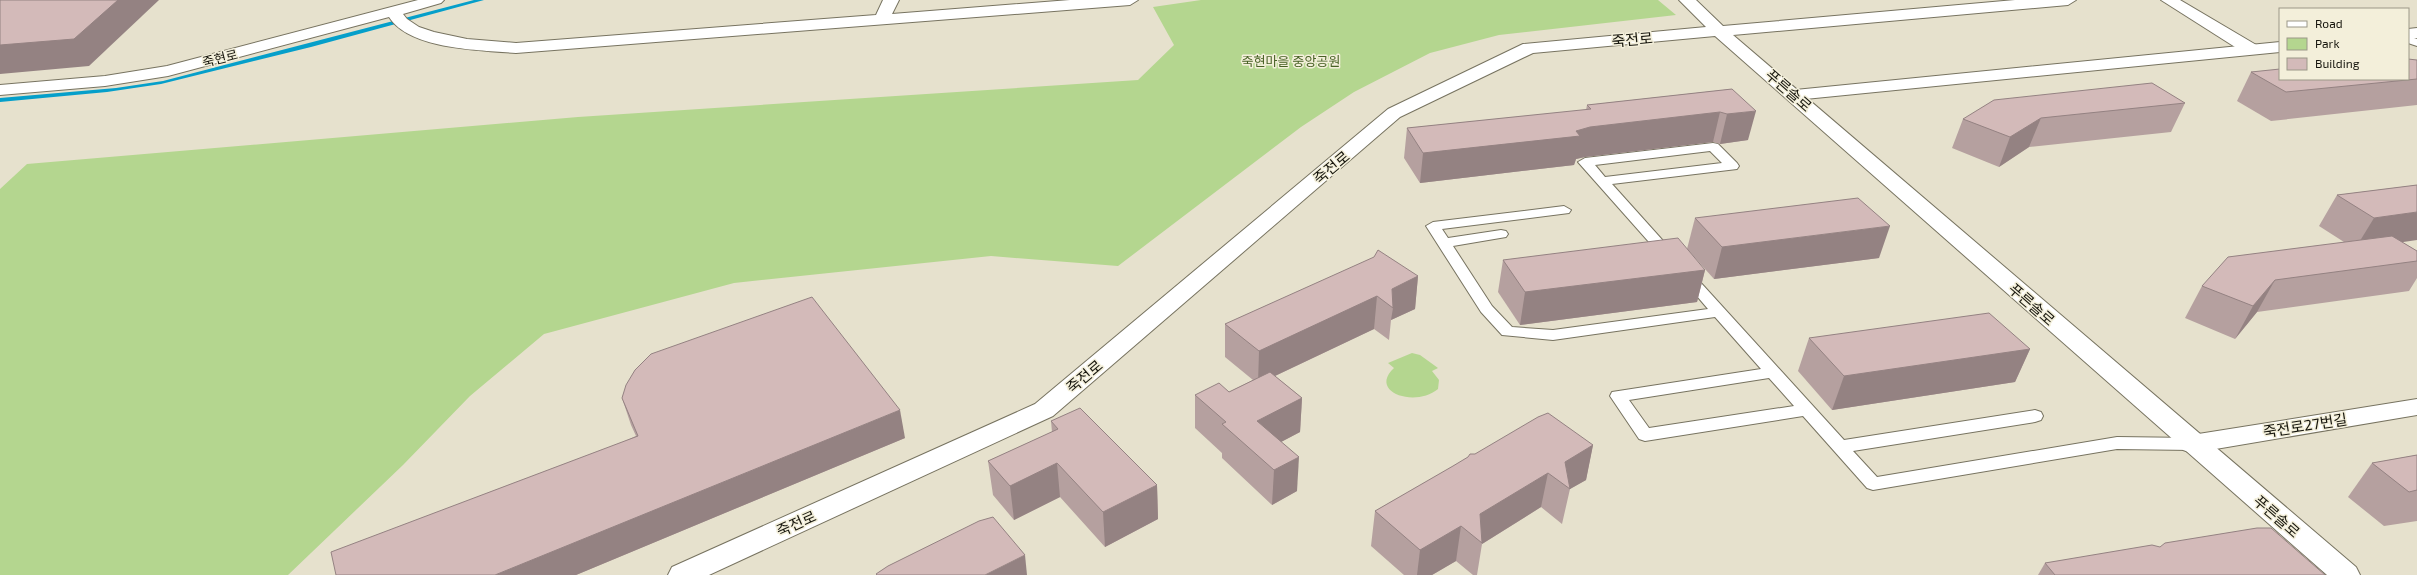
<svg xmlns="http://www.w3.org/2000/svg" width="2417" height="575" viewBox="0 0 2417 575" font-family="'Exo 2','Noto Sans KR',sans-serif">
<rect width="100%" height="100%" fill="#e6e1cd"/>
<g fill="#b4d68f">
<path d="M1201 0H1658L1676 15 1499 35 1430 53 1354 92 1301 127 1118 266 991 256 734 283 544 334 470 396 403 465 288 575H0V189L27 164 578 117 1138 80 1174 45 1153 7Z"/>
<path d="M1412 353 1420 355 1438 368 1432 371 1439 380 1438 389C1415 408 1368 392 1394 368L1388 363Z"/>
</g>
<path fill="#059fca" d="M474 0H484L311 47 161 84 107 92 0 102V98L116 88 163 81Z"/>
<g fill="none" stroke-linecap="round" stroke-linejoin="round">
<defs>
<g id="lane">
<path d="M2408 36 2417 39V46L2408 43Z"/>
<path d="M1713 143 1718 144 1737 163 1739 166 1737 169 1612 184 1674 253 1676 256 1669 260 1664 259 1578 162 1585 158ZM1710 151 1722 163 1605 177 1595 165Z"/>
<path d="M1564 206 1571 210 1569 213 1442 229 1448 238 1501 230 1506 231 1508 234 1506 237 1453 246 1492 306 1512 327 1553 330 1708 309 1679 275 1686 271 1691 272 1844 440 2035 410 2041 412 2043 416 2041 420 2035 422 1853 451 1877 477 2117 437 2192 438 2198 440 2201 444 2198 448 2192 450 2117 449 1873 490 1867 488 1803 416 1645 441 1639 439 1610 396 1612 392 1761 369 1715 317 1553 340 1502 335 1481 312 1426 226 1433 222ZM1769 378 1794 406 1649 428 1629 400Z"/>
</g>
<g id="street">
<path d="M418 0H444L441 3 403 14 407 19 419 27 434 32 467 39 516 43 876 15 883 0H899L892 14 1070 0H1138L1130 5 516 53C481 50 410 50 389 17L168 76 105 86 0 95V85L105 76 167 66Z"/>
<path d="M2417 28V38L2408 39V29Z"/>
<path d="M2280 42V52L1795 100 1789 99 1786 95 1789 91 1795 90Z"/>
<path d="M2417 399V415L2192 453 2183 450 2179 444 2183 438 2192 435Z"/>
</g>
<g id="secondary">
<path d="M1679 0H1696L1723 26 2015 0H2076L2068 5 1733 35 2356 567 2360 575H2327L1715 36 1533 53 1400 117 1053 416 709 575H668L672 567 1035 404 1388 109 1523 44 1706 27Z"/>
<path d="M2161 0H2180L2258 46 2260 50 2258 54H2246Z"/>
</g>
</defs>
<use href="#lane" stroke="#777360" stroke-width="2"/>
<use href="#street" stroke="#777360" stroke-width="2"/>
<use href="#secondary" stroke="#777360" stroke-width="2"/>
<use href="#lane" fill="#fff" fill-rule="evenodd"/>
<use href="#street" fill="#fff" fill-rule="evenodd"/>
<use href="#secondary" fill="#fff" fill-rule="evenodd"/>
</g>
<g fill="#b5a09f">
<path d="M2417 60V105L2271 121 2237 101 2251 72Z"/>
<path d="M1732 89 1748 140 1720 144 1713 142 1585 157 1576 159 1574 165 1420 183 1404 158 1407 128 1586 110 1587 105Z"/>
<path d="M2185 103 2171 132 2029 147 1999 167 1952 148 1963 119Z"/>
<path d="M2417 185 2402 242 2417 251V278L2409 291 2257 312 2235 339 2185 318 2202 286 2344 242 2319 226 2337 195Z"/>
<path d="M1695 218 1879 258 1714 279 1687 249Z"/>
<path d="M1503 260 1705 270 1697 302 1520 325 1498 292Z"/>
<path d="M1418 276 1415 309 1391 320 1389 340 1374 329 1275 376 1302 398 1300 432 1281 442 1297 491 1272 505 1222 458V453L1195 428V395L1229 392 1253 380 1225 357V324Z"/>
<path d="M1809 338 2030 349 2015 382 1832 410 1798 371Z"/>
<path d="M622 398 905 438 576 575H336L636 436 631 425Z"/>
<path d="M1051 421 1157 485 1158 519 1105 547 1060 497 1014 520 993 495 988 461 1052 432Z"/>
<path d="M1593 445 1586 480 1570 489 1562 524 1541 507 1482 544 1477 575H1473L1456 561 1432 575H1404L1371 546 1375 511 1475 454Z"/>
<path d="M2417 455V521L2384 526 2348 497 2372 463Z"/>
<path d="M2160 547 2325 575H2038L2045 563Z"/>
</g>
<g fill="#948282">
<path d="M118 0H159L89 66 0 74V45Z"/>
<path d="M1756 111 1748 140 1720 144 1727 114Z"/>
<path d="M1720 112 1713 142 1585 157 1576 159 1574 165 1420 183 1423 153 1576 131 1590 127Z"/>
<path d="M2041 118 2029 147 1999 167 2010 137Z"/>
<path d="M2417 212V240L2355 249 2374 218Z"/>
<path d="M1890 226 1879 258 1714 279 1722 247Z"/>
<path d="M1705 270 1697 302 1520 325 1525 292Z"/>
<path d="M1418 276 1415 309 1391 320 1393 308 1392 289Z"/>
<path d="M2275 280 2257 312 2235 339 2253 306Z"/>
<path d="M1377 296 1374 329 1258 384 1259 351Z"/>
<path d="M2030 349 2015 382 1832 410 1844 376Z"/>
<path d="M1302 398 1300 432 1256 455 1257 421Z"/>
<path d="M900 410 905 438 576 575H495Z"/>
<path d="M1593 445 1586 480 1570 489 1565 462Z"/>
<path d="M1299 457 1297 491 1272 505 1274 470Z"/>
<path d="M1057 463 1060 497 1014 520 1010 486Z"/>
<path d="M1548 473 1541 507 1482 544 1480 514Z"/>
<path d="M1157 485 1158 519 1105 547 1103 512Z"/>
<path d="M1461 526 1456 561 1432 575H1417L1420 550Z"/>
<path d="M1025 555 1027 575H985Z"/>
</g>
<g fill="#d3bab9" stroke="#948282">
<path d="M0 0H118L74 39 0 45Z"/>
<path d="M2408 59 2417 60V79L2286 92 2251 72 2280 69V79H2408Z"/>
<path d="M2152 83 2185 103 2041 118 2010 137 1963 119 1994 100Z"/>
<path d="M1732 89 1756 111 1727 114 1720 112 1590 127 1576 131 1580 136 1423 153 1407 128 1591 109 1587 105Z"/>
<path d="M2417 185V212L2374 218 2337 195Z"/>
<path d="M1858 198 1890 226 1722 247 1695 218Z"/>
<path d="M2392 236 2417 251V261L2275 280 2253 306 2202 286 2228 257Z"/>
<path d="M1678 238 1705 270 1525 292 1503 260Z"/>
<path d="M1378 250 1418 276 1392 289 1393 308 1377 296 1259 351 1225 324 1374 257Z"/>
<path d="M812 297 900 410 495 575H336L331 552 638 436 622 398 626 385 635 370 651 354Z"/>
<path d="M1989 313 2030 349 1844 376 1809 338Z"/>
<path d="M1270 372 1302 398 1257 421 1299 457 1274 470 1222 424 1226 422 1195 395 1219 383 1229 392Z"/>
<path d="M1080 408 1157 485 1103 512 1057 463 1010 486 988 461 1058 429 1051 421Z"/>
<path d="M1548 413 1593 445 1565 462 1570 489 1548 473 1480 514 1482 543 1461 526 1420 550 1375 511 1453 466 1468 457 1470 454H1475L1538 417Z"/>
<path d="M2417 455V490L2409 492 2372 463Z"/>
<path d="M993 517 1025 555 985 575H877L876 574 888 566 979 521Z"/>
<path d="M2257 528H2271L2325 575H2055L2045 563 2152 545 2160 547 2165 543Z"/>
</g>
<g text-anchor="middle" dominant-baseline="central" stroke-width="3" stroke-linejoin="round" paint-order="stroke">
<g font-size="13" fill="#16150d" stroke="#f3efda">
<text transform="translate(220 58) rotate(-14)">죽현로</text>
</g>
<g font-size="13" fill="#476124" stroke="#f3efda">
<text x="1291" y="61">죽현마을 중앙공원</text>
</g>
<g font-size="15" fill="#16150d" stroke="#f3efda">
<text transform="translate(1632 39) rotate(-5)">죽전로</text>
<text transform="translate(1789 90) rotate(41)">푸른솔로</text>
<text transform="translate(1331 167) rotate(-40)">죽전로</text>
<text transform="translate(2032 304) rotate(41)">푸른솔로</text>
<text transform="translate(1084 376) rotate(-40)">죽전로</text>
<text transform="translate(2305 425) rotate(-9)">죽전로27번길</text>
<text transform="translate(2277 516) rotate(41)">푸른솔로</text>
<text transform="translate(796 523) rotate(-24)">죽전로</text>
</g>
</g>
<rect x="2279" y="8" width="130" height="72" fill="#f3efda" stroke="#9b9888"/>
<rect x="2287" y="21" width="20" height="6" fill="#ffffff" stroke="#9b9888"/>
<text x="2315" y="28" font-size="12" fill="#16150d">Road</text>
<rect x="2287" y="38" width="20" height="12" fill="#b4d68f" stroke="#9b9888"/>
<text x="2315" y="48" font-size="12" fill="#16150d">Park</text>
<rect x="2287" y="58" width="20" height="12" fill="#d3bab9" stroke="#9b9888"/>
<text x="2315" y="68" font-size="12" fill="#16150d">Building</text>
</svg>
